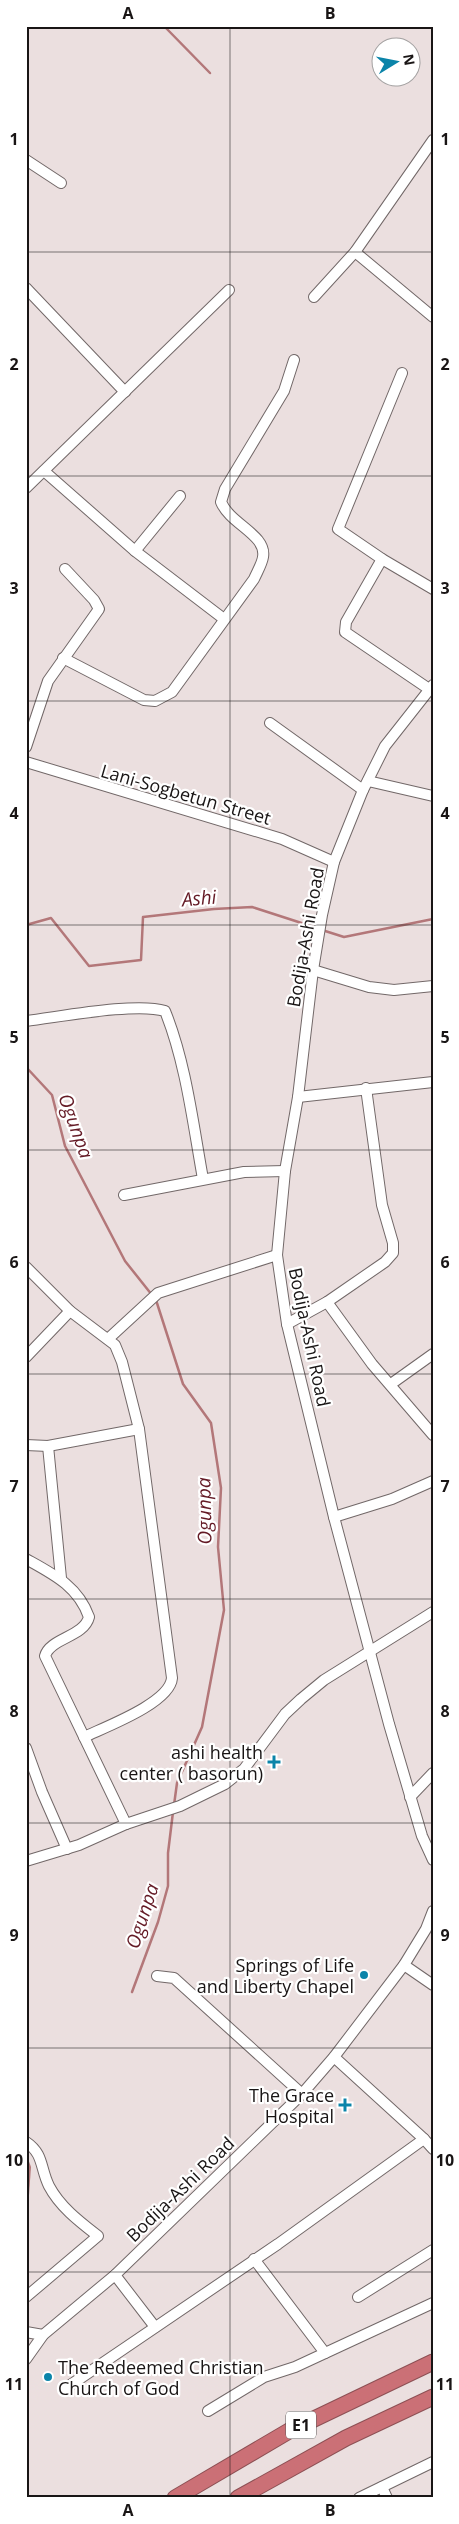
<svg xmlns="http://www.w3.org/2000/svg" width="459" height="2524" viewBox="0 0 459 2524" font-family="'Open Sans',sans-serif">
<rect width="100%" height="100%" fill="#ebdfdf"/>
<path fill="#b37779" d="M26 2153 31 2167 26 2238Z"/>
<g fill="none" stroke-linecap="round" stroke-linejoin="round">
<g stroke="#b37779" stroke-width="2.5">
<path d="M164 26 210 73"/>
<path d="M26 925 51 918 89 966 141 960 143 917 214 909 252 907 317 928"/>
<path d="M322 930 344 937 433 919"/>
<path d="M26 1067 52 1095 65 1146 125 1261 152 1295"/>
<path d="M156 1300 183 1384 211 1423 221 1488 218 1547 224 1610 202 1727 177 1783 174 1805"/>
<path d="M132 1992 158 1922 168 1886V1853L173 1812"/>
</g>
<defs>
<g id="minor">
<path d="M26 160 61 183"/>
<path d="M355 252 433 317"/>
<path d="M26 288 125 392"/>
<path d="M314 297 355 252 433 140"/>
<path d="M402 373 338 529 382 559 433 589"/>
<path d="M44 471 135 551 224 619"/>
<path d="M26 488 229 290"/>
<path d="M135 551 180 496"/>
<path d="M382 559 346 622 345 632 429 689"/>
<path d="M63 658 144 700 155 701 172 692 254 579C257 572 262 564 263 557 267 535 230 524 221 502L225 489 284 391 294 360"/>
<path d="M433 685 385 746 363 790 334 862 322 915 313 970 298 1097 285 1171 277 1255 287 1324 334 1517 389 1724 422 1836 433 1860"/>
<path d="M270 723 363 790"/>
<path d="M26 747 48 681 99 609 94 600 65 569"/>
<path d="M26 762 282 839 334 862"/>
<path d="M368 781 433 796"/>
<path d="M313 970 369 987 394 990 433 986"/>
<path d="M26 1021C60 1017 136 1002 165 1011 186 1063 193 1124 203 1179"/>
<path d="M298 1097 433 1082"/>
<path d="M124 1195 244 1172 285 1171"/>
<path d="M26 1267 70 1311 115 1345 122 1362 139 1429 172 1678C170 1703 105 1727 84 1737"/>
<path d="M327 1302 372 1364 433 1435"/>
<path d="M287 1324 327 1302 385 1262 393 1253V1243L382 1205 366 1088"/>
<path d="M108 1339 158 1293 277 1255"/>
<path d="M26 1357 70 1311"/>
<path d="M391 1384 433 1354"/>
<path d="M26 1445 48 1446 139 1429"/>
<path d="M48 1446 61 1578"/>
<path d="M334 1517 392 1499 433 1481"/>
<path d="M26 1559C53 1574 78 1586 89 1617 84 1637 50 1638 45 1656L126 1824"/>
<path d="M26 1748 42 1792 67 1849"/>
<path d="M410 1797 433 1773"/>
<path d="M26 1861 79 1845 126 1824 180 1806 225 1784 244 1769 285 1714 301 1699 324 1680 433 1612"/>
<path d="M404 1965 433 1985"/>
<path d="M157 1976 174 1978 302 2094"/>
<path d="M334 2057 424 2139 433 2149"/>
<path d="M26 2142C44 2154 40 2168 49 2186 60 2207 80 2222 98 2236L26 2297"/>
<path d="M254 2259 325 2353"/>
<path d="M115 2275 155 2327"/>
<path d="M358 2297 433 2250"/>
<path d="M26 2332 43 2335"/>
<path d="M26 2359 43 2335 115 2275 302 2094 334 2057 404 1965 426 1929 433 1911"/>
<path d="M66 2388 278 2244 424 2139"/>
<path d="M208 2411 264 2377 295 2367 433 2303"/>
<path d="M382 2487 387 2498"/>
<path d="M359 2498 433 2462"/>
</g>
<g id="highway">
<path d="M175 2498 289 2431 433 2362"/>
<path d="M238 2498 346 2438 433 2397"/>
</g>
</defs>
<use href="#minor" stroke="#726868" stroke-width="12"/>
<use href="#highway" stroke="#8d5054" stroke-width="17"/>
<use href="#minor" stroke="#fff" stroke-width="10"/>
<use href="#highway" stroke="#cb7076" stroke-width="15"/>
</g>
<path fill="none" stroke="#191515" stroke-width="1" stroke-opacity="0.55" d="M230 26V2498M26 252H433M26 476H433M26 701H433M26 925H433M26 1150H433M26 1374H433M26 1599H433M26 1823H433M26 2048H433M26 2272H433"/>
<g fill="#0b84a9" stroke="#fff" stroke-width="2">
<path d="M271.5 1754.5h5v5h5v5h-5v5h-5v-5h-5v-5h5z"/>
<circle cx="364" cy="1975" r="5"/>
<path d="M342.5 2097.5h5v5h5v5h-5v5h-5v-5h-5v-5h5z"/>
<circle cx="48" cy="2377" r="5"/>
</g>
<g text-anchor="middle" dominant-baseline="central" stroke-width="4.5" stroke-linejoin="round" paint-order="stroke">
<rect fill="#fff" stroke="#5e5b5b" stroke-width="1" x="286" y="2411.5" width="30" height="27" rx="4"/>
<g font-size="16" font-weight="bold" fill="#191515">
<text x="301" y="2425">E1</text>
</g>
<g font-size="18" fill="#191515" stroke="#fff">
<text transform="translate(186 794) rotate(16)">Lani-Sogbetun Street</text>
<text transform="translate(305 937) rotate(-80)">Bodija-Ashi Road</text>
<text transform="translate(310 1337) rotate(78)">Bodija-Ashi Road</text>
<text transform="translate(180 2189) rotate(-44)">Bodija-Ashi Road</text>
</g>
<g font-size="18" fill="#191515" stroke="#fff" text-anchor="end">
<text x="263" y="1752">ashi health<tspan x="263" dy="21">center ( basorun)</tspan></text>
<text x="354" y="1965">Springs of Life<tspan x="354" dy="21">and Liberty Chapel</tspan></text>
<text x="334" y="2095">The Grace<tspan x="334" dy="21">Hospital</tspan></text>
<text x="58" y="2367" text-anchor="start">The Redeemed Christian<tspan x="58" dy="21">Church of God</tspan></text>
</g>
<g font-size="19" font-style="italic" fill="#641a25" stroke="#fff">
<text transform="translate(199 898) rotate(-5)">Ashi</text>
<text transform="translate(76 1126) rotate(70)">Ogunpa</text>
<text transform="translate(204 1511) rotate(-91)">Ogunpa</text>
<text transform="translate(142 1916) rotate(-72)">Ogunpa</text>
</g>
</g>
<rect width="459" height="2524" fill="none" stroke="#ffffff" stroke-width="55"/>
<g transform="translate(396 62) rotate(80)"><circle r="24" fill="#ffffff" stroke="#a3a1a1"/>
<path d="M0-4L9 19L0 12L-9 19Z" fill="#0b84a9"/>
<text y="-8" font-size="14" font-weight="bold" text-anchor="middle" fill="#191515">N</text>
</g>
<rect x="28" y="28" width="404" height="2468" fill="none" stroke="#191515" stroke-width="2"/>
<g font-size="16" text-anchor="middle" font-weight="bold" fill="#191515">
<text x="128" y="19">A</text>
<text x="330" y="19">B</text>
<text x="14" y="145">1</text>
<text x="445" y="145">1</text>
<text x="14" y="370">2</text>
<text x="445" y="370">2</text>
<text x="14" y="594">3</text>
<text x="445" y="594">3</text>
<text x="14" y="819">4</text>
<text x="445" y="819">4</text>
<text x="14" y="1043">5</text>
<text x="445" y="1043">5</text>
<text x="14" y="1268">6</text>
<text x="445" y="1268">6</text>
<text x="14" y="1492">7</text>
<text x="445" y="1492">7</text>
<text x="14" y="1717">8</text>
<text x="445" y="1717">8</text>
<text x="14" y="1941">9</text>
<text x="445" y="1941">9</text>
<text x="14" y="2166">10</text>
<text x="445" y="2166">10</text>
<text x="14" y="2390">11</text>
<text x="445" y="2390">11</text>
<text x="128" y="2516">A</text>
<text x="330" y="2516">B</text>
</g>
</svg>
